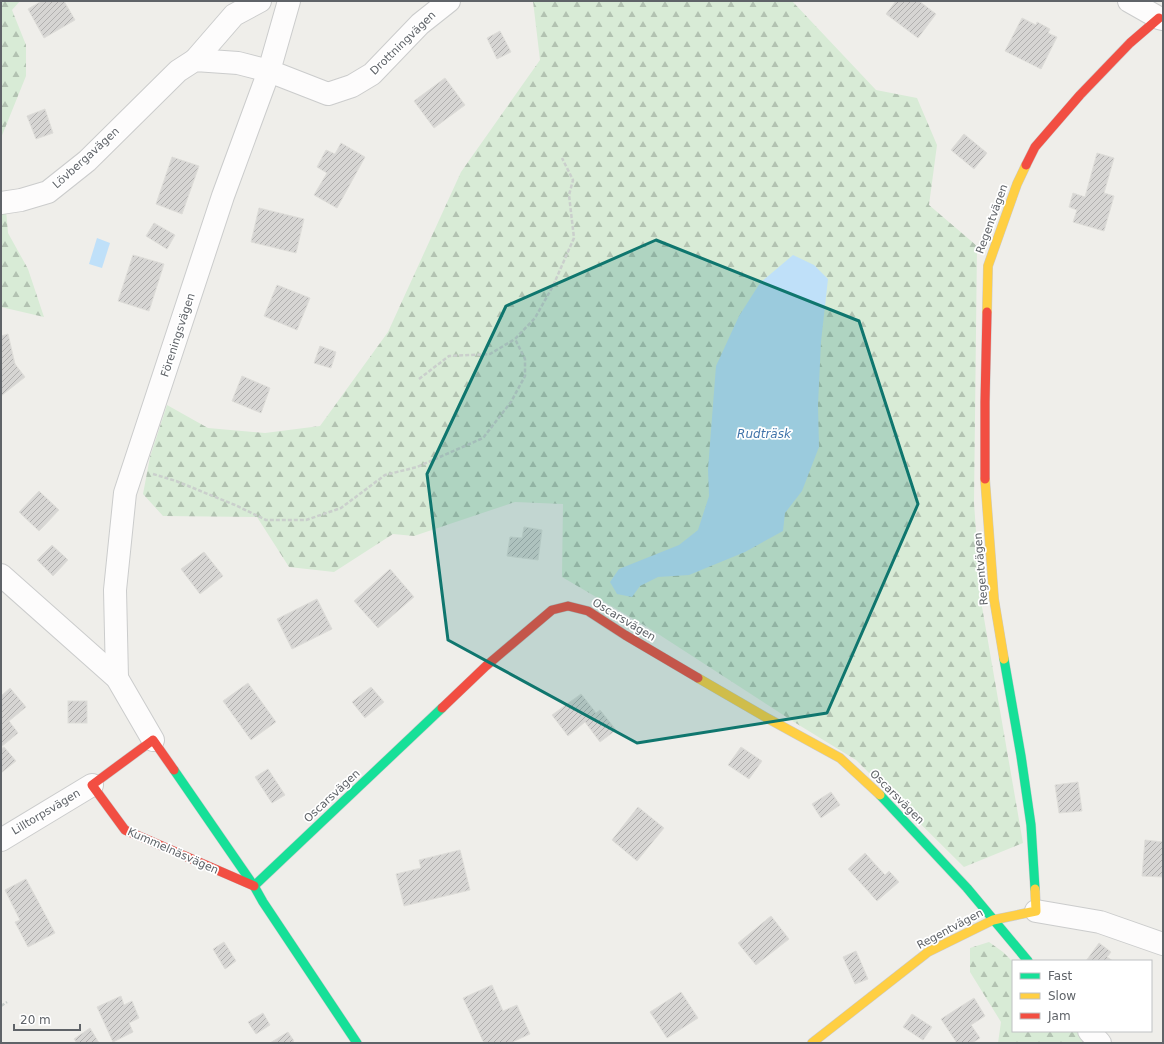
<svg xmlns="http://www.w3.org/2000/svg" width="1164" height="1044" viewBox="0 0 1164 1044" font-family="'DejaVu Sans',sans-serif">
<defs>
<pattern id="forest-firs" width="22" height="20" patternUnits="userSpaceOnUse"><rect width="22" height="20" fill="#d8ebd6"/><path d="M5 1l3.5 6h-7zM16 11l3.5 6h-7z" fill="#b2c2b1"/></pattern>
<pattern id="building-hatch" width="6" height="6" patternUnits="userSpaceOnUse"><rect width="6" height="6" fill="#d6d5d3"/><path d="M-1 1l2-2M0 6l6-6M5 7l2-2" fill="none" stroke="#b1b0af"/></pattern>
</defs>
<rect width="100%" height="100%" fill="#efeeea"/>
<g fill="url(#forest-firs)">
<path d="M1 1H20L12 10 26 45V76L1 138Z"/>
<path d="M533 1H792L876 90 917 98 937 145 929 205 977 246 974 503 981 601 1023 843 964 867 856 760 794 722 649 628 562 577 563 504 515 502 414 536 393 534 334 572 289 567 257 517 163 516 143 494 150 457 167 405 208 428 265 433 320 426 388 332 461 172 540 60Z"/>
<path d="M1 210H6L8 233 28 269 44 317 1 307Z"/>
<path d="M989 942 1003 952 1013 962V1031H1076L1085 1043H998L1001 1022 970 972V948Z"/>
</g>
<g fill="#bfe0f9">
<path d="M97 238 110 243 102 268 89 264Z"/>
<path d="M793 255 814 265 828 279 821 342 818 405 819 447 802 491 785 513 783 531 745 552 689 575 658 577 640 586 632 597 617 594 610 582 619 569 679 545 698 530 709 496 708 469 716 366 739 316 760 283Z"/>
</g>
<g fill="url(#building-hatch)" stroke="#deddd9">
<path d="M42 1H64L75 20 44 38 28 9Z"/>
<path d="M896 1H919L936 14 918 38 886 14Z"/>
<path d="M1022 18 1036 25 1037 22 1050 29 1048 33 1057 37 1041 69 1005 51Z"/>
<path d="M500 31 511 52 497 59 487 38Z"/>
<path d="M445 78 465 105 434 128 414 101Z"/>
<path d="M45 109 53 133 36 139 27 116Z"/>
<path d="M964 134 987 153 974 169 951 150Z"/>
<path d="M341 143 365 157 337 208 314 195 327 173 317 167 326 150 335 154Z"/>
<path d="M1097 153 1114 158 1104 193 1114 196 1104 231 1073 222 1077 210 1069 207 1073 193 1085 197Z"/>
<path d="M172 157 199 166 182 214 156 204Z"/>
<path d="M259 208 304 219 296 253 251 242Z"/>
<path d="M154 223 175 235 167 249 146 236Z"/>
<path d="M133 255 164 264 149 311 118 301Z"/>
<path d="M277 285 310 298 297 330 264 316Z"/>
<path d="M8 334 15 364 25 377 1 396V336Z"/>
<path d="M320 346 336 352 331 368 314 363Z"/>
<path d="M242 376 270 388 261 413 232 401Z"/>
<path d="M39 491 59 510 39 531 19 512Z"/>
<path d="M524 527 542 530 538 560 507 556 510 537 522 538Z"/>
<path d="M52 545 68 560 53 576 37 560Z"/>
<path d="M204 552 223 576 200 594 181 569Z"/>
<path d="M390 569 414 597 378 628 354 601Z"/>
<path d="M317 599 332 629 292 649 277 619Z"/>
<path d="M248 683 276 722 251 740 223 701Z"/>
<path d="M371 687 384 702 365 718 352 702Z"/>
<path d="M10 688 26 707 9 721 18 733 1 747V696Z"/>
<path d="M581 694 596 713 600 710 616 730 600 742 585 722 568 736 552 715Z"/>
<rect x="68" y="701" width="19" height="22"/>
<path d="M4 747 16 761 1 773V749Z"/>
<path d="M741 747 762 761 749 779 728 765Z"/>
<path d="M268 769 285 795 272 803 255 777Z"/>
<path d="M1078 782 1082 811 1059 813 1055 785Z"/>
<path d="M831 792 840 805 821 818 812 804Z"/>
<path d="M638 807 664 828 637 861 612 840Z"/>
<path d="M1145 840 1163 842V877L1142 876Z"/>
<path d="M460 850 470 890 404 906 396 874 421 868 419 860Z"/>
<path d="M865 853 885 875 889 871 899 882 877 901 848 869Z"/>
<path d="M26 879 55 933 28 947 15 922 20 920 5 890Z"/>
<path d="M771 916 789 939 756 965 738 943Z"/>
<path d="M224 942 236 961 225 969 213 949Z"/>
<path d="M1099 943 1111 952 1107 957 1113 961H1086Z"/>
<path d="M856 951 868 979 855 984 843 957Z"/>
<path d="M492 985 503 1011 517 1005 530 1034 510 1043H484L463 998Z"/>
<path d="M681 992 698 1018 667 1038 650 1012Z"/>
<path d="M121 996 124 1005 132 1001 139 1018 129 1023 133 1032 113 1042 97 1007Z"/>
<path d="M974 998 985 1016 971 1025 980 1038 972 1043H957L941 1019Z"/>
<path d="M263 1013 270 1025 256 1034 248 1022Z"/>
<path d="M912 1014 932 1027 923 1040 903 1027Z"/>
<path d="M90 1028 99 1043H77L74 1039Z"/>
<path d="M288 1032 294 1041 292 1043H270Z"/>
</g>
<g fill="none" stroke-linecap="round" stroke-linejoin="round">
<defs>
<g id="street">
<path d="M1129 1 1159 18 1163 19"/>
<path d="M195 60 234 15 260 1"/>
<path d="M1 203 21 200 48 192 87 161 178 71 195 60 238 63 269 71 328 94 352 86 372 74 420 24 449 1"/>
<path d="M1 575 117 678 153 740"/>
<path d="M117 678 115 590 125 493 223 196 269 71 289 1"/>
<path d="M1 840 92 785"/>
<path d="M1036 911 1100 922 1163 944"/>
<path d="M1089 1031 1100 1043"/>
</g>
<g id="fast">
<path d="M1004 659 1021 756 1031 825 1035 889"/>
<path d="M174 770 254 886 263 902 357 1043"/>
<path d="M880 795 967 888 1028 961"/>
<path d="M254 886 442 708"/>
</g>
<g id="slow">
<path d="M987 312 988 266 1017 184 1026 165"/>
<path d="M985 479 994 599 1004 659"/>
<path d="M698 678 767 718 840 758 880 795"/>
<path d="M812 1043 928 952 993 920 1036 911 1035 889"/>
</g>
<g id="jam">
<path d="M1026 165 1035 147 1080 95 1130 43 1159 18"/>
<path d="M985 479V402L987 312"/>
<path d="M442 708 486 666 552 610 568 606 588 611 625 635 698 678"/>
<path d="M174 770 153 740 92 785 125 830 254 886"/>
</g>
</defs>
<use href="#street" stroke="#cbcccc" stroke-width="24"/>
<use href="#fast" stroke="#cacacb" stroke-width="10"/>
<use href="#slow" stroke="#cacacb" stroke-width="10"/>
<use href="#jam" stroke="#cacacb" stroke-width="10"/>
<g stroke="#cacfcc" stroke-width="2.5" stroke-dasharray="4 2" stroke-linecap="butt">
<path d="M419 379 449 356 490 354 515 339"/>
<path d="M153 474 176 481 235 505 266 520H306L341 508 385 475 417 467 483 438 511 402 525 376V359L515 339 535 318 553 286 574 238 569 195 573 180 562 158"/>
<path d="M1 1006 7 1002"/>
</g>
<use href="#street" stroke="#fdfcfc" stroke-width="22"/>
<use href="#fast" stroke="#16e098" stroke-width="9"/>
<use href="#slow" stroke="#ffcf43" stroke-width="9"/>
<use href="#jam" stroke="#f24e42" stroke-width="9"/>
</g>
<path fill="#0f766e" fill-opacity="0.2" stroke="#0f766e" stroke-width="3" stroke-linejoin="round" d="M656 240 859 321 918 504 827 713 637 743 448 640 427 474 506 306Z"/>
<g text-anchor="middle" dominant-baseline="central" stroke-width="3.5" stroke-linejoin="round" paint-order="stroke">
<g font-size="11" fill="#5f6368" stroke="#fff">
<text transform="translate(403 43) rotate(-44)">Drottningvägen</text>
<text transform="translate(86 158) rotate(-42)">Lövbergavägen</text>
<text transform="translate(992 219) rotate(-70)">Regentvägen</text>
<text transform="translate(178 335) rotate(-72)">Föreningsvägen</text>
<text transform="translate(981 569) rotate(-95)">Regentvägen</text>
<text transform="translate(624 620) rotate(31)">Oscarsvägen</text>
<text transform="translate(332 796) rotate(-43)">Oscarsvägen</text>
<text transform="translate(897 797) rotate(45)">Oscarsvägen</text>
<text transform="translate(46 812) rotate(-31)">Lilltorpsvägen</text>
<text transform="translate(173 851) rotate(24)">Kummelnäsvägen</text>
<text transform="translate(950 929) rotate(-28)">Regentvägen</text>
</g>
<g font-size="12" font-style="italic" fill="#4174aa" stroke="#fff">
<text x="764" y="434">Rudträsk</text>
</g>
</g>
<rect width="1164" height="1044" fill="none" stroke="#5f6368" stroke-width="4"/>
<rect x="1012" y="960" width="140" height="72" fill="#ffffff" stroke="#bfc1c3"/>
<rect x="1020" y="973" width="20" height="6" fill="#16e098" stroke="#bfc1c3"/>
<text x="1048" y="980" font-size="12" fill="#5f6368">Fast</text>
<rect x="1020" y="993" width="20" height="6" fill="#ffcf43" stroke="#bfc1c3"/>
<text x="1048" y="1000" font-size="12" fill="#5f6368">Slow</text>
<rect x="1020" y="1013" width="20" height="6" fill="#f24e42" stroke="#bfc1c3"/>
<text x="1048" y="1020" font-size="12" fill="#5f6368">Jam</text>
<path d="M14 1024v6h66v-6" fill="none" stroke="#5f6368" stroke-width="2"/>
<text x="20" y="1024" font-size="12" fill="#5f6368" stroke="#ffffff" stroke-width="3" paint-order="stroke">20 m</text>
</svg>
